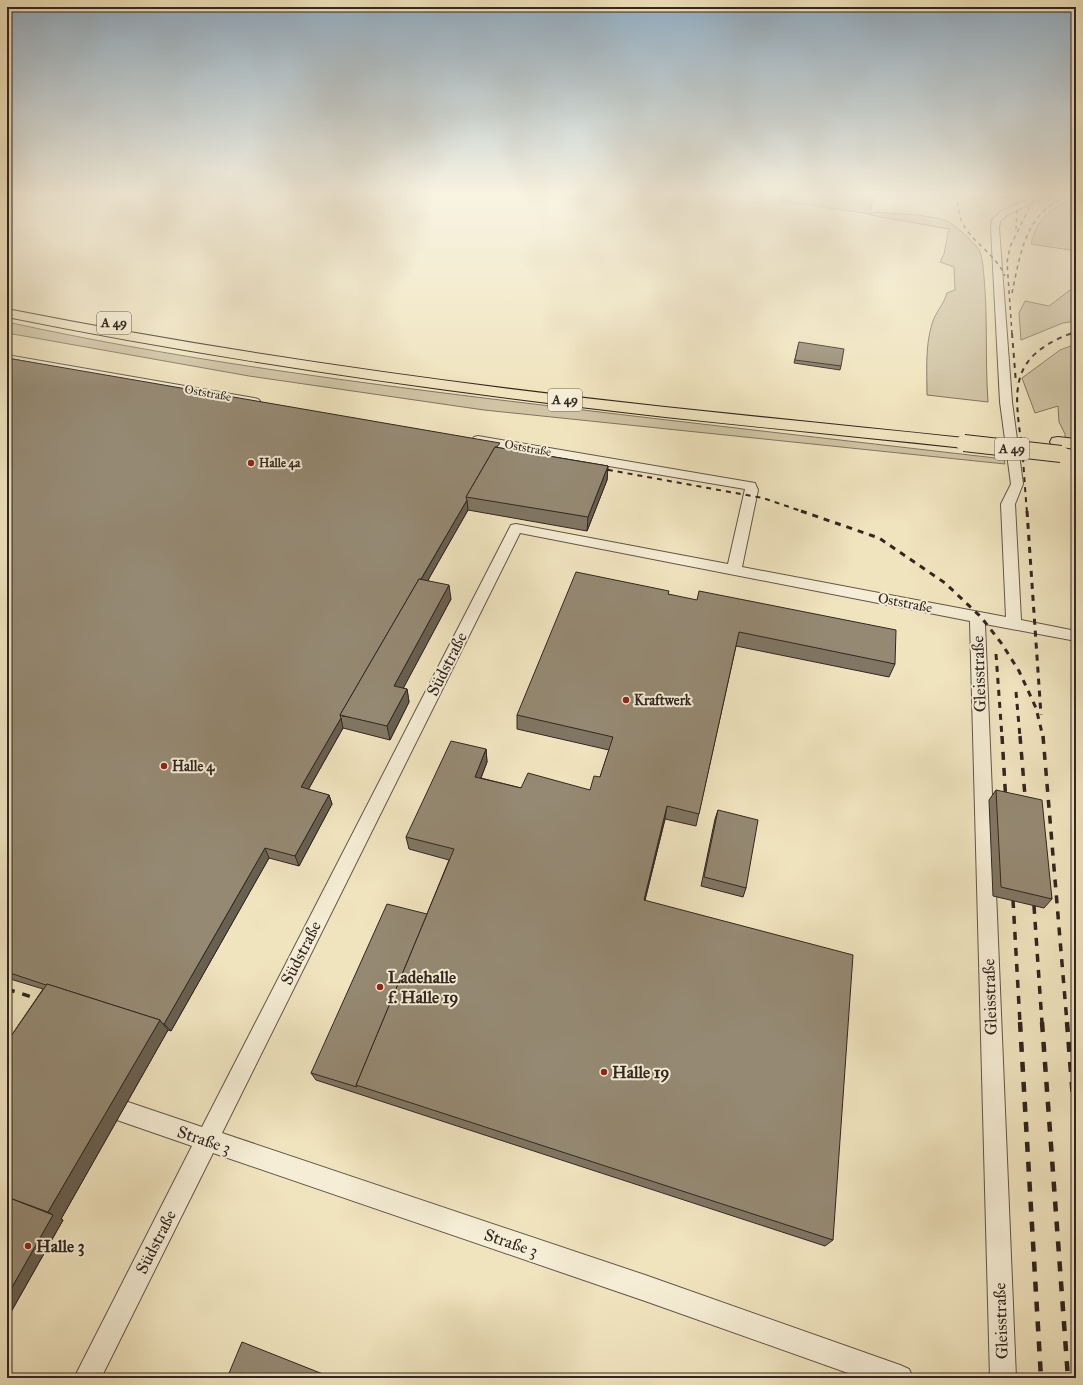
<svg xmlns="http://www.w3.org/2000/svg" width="1083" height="1385" viewBox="0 0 1083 1385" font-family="'IM FELL Great Primer',serif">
<rect width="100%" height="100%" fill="#f0e4bf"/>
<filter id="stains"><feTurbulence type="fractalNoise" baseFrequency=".005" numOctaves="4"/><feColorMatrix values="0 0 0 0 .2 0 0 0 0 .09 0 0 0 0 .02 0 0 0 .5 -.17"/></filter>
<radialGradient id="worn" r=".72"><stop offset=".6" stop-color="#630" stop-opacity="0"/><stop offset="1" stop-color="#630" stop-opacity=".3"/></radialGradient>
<g fill="#d0c4a4" stroke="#817562">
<path d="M783 194H874L870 214 874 212C895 214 928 214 947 221 953 223 976 244 979 250 983 257 983 269 984 277 988 318 985 360 988 402L927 395C927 372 925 346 932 324 935 313 944 304 947 293L955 290 954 267 940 262 944 254 949 229 870 215V214L781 201Z"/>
<path d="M1076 198V251L1031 244C1038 216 1051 208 1076 198Z"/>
<path d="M1070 290 1076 291V321L1063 323 1021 340 1019 313 1025 301 1049 306Z"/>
<path d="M7 322C167 357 329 379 492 399 662 420 833 439 1004 459L1005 464 484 410 249 376 7 333Z"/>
<path d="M1076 344V439L1065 438V434L1059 422 1058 406 1035 413 1022 378 1060 350Z"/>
</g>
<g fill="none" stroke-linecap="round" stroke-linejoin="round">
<defs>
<g id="street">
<path d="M994 194H1010C1007 198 997 198 994 194Z"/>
<path d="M1040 194H1051L1007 215 1000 221 999 228 1012 402 1023 484 1015 504 1021 620 1076 631V641L985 624 1016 1378H990L970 621 520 533 222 1133 645 1275 900 1365 909 1369 913 1378H862L645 1301 213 1153 101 1378H74L192 1146 114 1119 111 1111 114 1103 122 1100 202 1127 511 525 516 524 728 564 745 489 478 444 474 443 472 440 474 437 478 436 755 483 758 490 742 567 1006 617 1001 504 1011 484 1000 402 991 228 992 220 1001 211Z"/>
<path d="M7 355 254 398 258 399 260 401 258 403 254 404 7 361Z"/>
</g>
<g id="highway">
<path d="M7 309C225 352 444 383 665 407 764 418 864 427 964 438L970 439 972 443 970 447 964 448C864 437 764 428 665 417 444 392 225 361 7 317Z"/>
<path d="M1058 437 1076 439V449L1052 446 1050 442 1052 438Z"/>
</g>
</defs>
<use href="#street" stroke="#625648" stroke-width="2"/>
<use href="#highway" stroke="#322621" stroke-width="2"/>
<use href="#street" fill="#f5edd5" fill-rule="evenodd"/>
<use href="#highway" fill="#f0e4bf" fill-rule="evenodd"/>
<g stroke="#322621" stroke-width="1.5" stroke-dasharray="4 4" stroke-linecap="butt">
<path d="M956 194C958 203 958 213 962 222 972 243 995 253 1005 276"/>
<path d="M1015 194 1017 211 1016 229"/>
<path d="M1012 293C1018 265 1023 229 1045 210 1054 202 1065 198 1076 194"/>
<path d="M1012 334 1007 262 1010 247 1036 194"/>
<path d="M1069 334 1076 332"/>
</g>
<g stroke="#322621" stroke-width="2" stroke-dasharray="5 5" stroke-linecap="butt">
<path d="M1012 333 1016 383"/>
<path d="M598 468 763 498 804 512"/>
<path d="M1027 512C1025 491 1024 469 1022 448 1014 390 1008 357 1072 333"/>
</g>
<g stroke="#322621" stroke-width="3" stroke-dasharray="6 6" stroke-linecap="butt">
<path d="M801 511 879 538 945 583 981 617 1002 644 1019 671 1036 708 1043 737"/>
<path d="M1027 511 1041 715"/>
<path d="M996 654 1002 737"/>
<path d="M1075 672 1076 681"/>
<path d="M1016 692 1020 737"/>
</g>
<g stroke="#322621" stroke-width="3.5" stroke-dasharray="8 8" stroke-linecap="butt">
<path d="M1002 736 1006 803"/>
<path d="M1020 736 1026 808"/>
<path d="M1043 736 1067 1023"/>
<path d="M1013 900 1020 1023"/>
<path d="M1034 906 1042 1023"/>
<path d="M7 989 47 1002"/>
</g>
<g stroke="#322621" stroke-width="4.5" stroke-dasharray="10 10" stroke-linecap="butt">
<path d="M1020 1022 1041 1378"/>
<path d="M1042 1022 1068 1378"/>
<path d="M1067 1022 1076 1137"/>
</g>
<defs>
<path id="highway-bridge" d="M964 443 1061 454"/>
</defs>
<use href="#highway-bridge" stroke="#322621" stroke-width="18" stroke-linecap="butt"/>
<use href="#highway-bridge" stroke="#f0e4bf" stroke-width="16"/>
</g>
<g fill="#807663" stroke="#322621">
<path d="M799 342 841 366 840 370 794 363Z"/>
<path d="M7 358 500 448 608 466 607 480 587 531 468 510 428 580 451 599 403 688 407 689 409 702 390 740 343 728 308 790 329 795 332 804 299 866 269 858 171 1031 168 1030 61 1219 63 1220 7 1319V1042L43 989 7 978Z"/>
<path d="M668 594 895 664 889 677 736 646 696 826 665 819 645 900 833 1240 825 1246 316 1080 311 1073 427 914 449 860 409 849 406 837 486 749 487 762 481 778 521 788 590 790 600 777 609 750 517 729V715Z"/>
<path d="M996 790 1052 899 1044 908 993 896 989 800Z"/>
<path d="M718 810 746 888 743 897 701 886 715 819Z"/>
</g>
<g fill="#686050" stroke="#322621">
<path d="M608 466 607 480 587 531 588 517Z"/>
<path d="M467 500 468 510 350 717 342 716Z"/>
<path d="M449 585 451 599 397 700 394 686Z"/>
<path d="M407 689 409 702 390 740 387 726Z"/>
<path d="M341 718 343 728 304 797 301 787Z"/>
<path d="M486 749 487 762 476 790 475 777Z"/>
<path d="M329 795 332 804 299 866 295 856Z"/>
<path d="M667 806 665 819 642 912 644 900Z"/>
<path d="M265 848 269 858 171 1031 164 1024Z"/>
<path d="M160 1020 168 1030 61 1219 63 1220 7 1319V1296L53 1215 48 1212Z"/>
</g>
<g fill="#958973" stroke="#322621">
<path d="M799 342 844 349 841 366 795 360Z"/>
<path d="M7 358 500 443 497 447H495L466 497 467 500 421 579H419L340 715 341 718 301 787 329 795 295 856 265 848 164 1024 162 1023 160 1020 47 984 46 985 7 972Z"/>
<path d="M495 447 608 466 588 517 466 497Z"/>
<path d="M576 572 669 591 668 594 697 600 699 591 896 630 895 664 739 632 699 814 667 806 644 900 853 955 833 1240 356 1085 454 849 406 837 451 741 486 749 475 777 521 788 528 773 590 790 594 776 600 777 613 737 517 715Z"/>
<path d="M419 579 449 585 394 686 407 689 387 726 340 715Z"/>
<path d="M996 790 1042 800 1052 899 1001 887Z"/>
<path d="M718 810 758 820 746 888 704 877Z"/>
<path d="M387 904 427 914 356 1085 357 1087 311 1073Z"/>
<path d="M47 984 160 1020 48 1212 7 1197V1042Z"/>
<path d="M7 1197 53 1215 7 1296Z"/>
<path d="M242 1342 333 1378H227Z"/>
</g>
<linearGradient id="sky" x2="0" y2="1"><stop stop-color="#91adc2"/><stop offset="0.5" stop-color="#f8f3e2"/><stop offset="1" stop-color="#f8f3e2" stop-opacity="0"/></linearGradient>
<rect width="1083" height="388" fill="url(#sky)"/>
<g fill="#8f2418" stroke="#f5edd5" stroke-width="1.5">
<circle cx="251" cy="463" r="4"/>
<circle cx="626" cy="700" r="4"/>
<circle cx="164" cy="766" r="4"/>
<circle cx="380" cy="987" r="4"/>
<circle cx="604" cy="1072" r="4"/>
<circle cx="28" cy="1246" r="4"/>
</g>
<g text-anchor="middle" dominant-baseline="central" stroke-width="4" stroke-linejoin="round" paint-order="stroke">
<g font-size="12" fill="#322621" stroke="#f5edd5">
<text transform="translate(208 393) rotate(10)">Oststraße</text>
<text transform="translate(528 448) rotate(10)">Oststraße</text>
</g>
<g font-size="12" font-weight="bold" fill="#322621" stroke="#f5edd5" text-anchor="start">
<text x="259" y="463">Halle 4a</text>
</g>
<g fill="#f5edd5" stroke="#6c6257" stroke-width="1">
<rect x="97" y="312" width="34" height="22" rx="3"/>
<rect x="548" y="389" width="34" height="22" rx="3"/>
<rect x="995" y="438" width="34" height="22" rx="3"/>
</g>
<g font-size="13" font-weight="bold" fill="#322621">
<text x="114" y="323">A 49</text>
<text x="565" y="400">A 49</text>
<text x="1012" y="449">A 49</text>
</g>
<g font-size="14" fill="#322621" stroke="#f5edd5">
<text transform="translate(905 603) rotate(11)">Oststraße</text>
</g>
<g font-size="14" font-weight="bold" fill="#322621" stroke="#f5edd5" text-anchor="start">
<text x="634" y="700">Kraftwerk</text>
<text x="172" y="766">Halle 4</text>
</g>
<g font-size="17" fill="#322621" stroke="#f5edd5">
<text transform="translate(447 664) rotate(-63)">Südstraße</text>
<text transform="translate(979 674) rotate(-92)">Gleisstraße</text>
<text transform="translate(301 953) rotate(-63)">Südstraße</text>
<text transform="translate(990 997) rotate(-92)">Gleisstraße</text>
<text transform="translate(204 1140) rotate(19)">Straße 3</text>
<text transform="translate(156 1242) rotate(-63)">Südstraße</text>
<text transform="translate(511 1243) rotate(19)">Straße 3</text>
<text transform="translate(1001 1321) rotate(-92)">Gleisstraße</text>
</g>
<g font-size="17" font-weight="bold" fill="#322621" stroke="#f5edd5" text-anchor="start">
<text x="388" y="977">Ladehalle<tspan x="388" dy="20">f. Halle 19</tspan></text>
<text x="612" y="1072">Halle 19</text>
<text x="36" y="1246">Halle 3</text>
</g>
</g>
<rect width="1083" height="1385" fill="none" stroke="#f0e4bf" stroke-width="24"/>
<rect x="8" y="8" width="1067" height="1369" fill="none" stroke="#322621" stroke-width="2"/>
<rect x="12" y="12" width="1059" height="1361" fill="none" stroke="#322621"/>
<rect width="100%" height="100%" filter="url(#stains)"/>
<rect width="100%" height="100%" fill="url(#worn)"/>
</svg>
